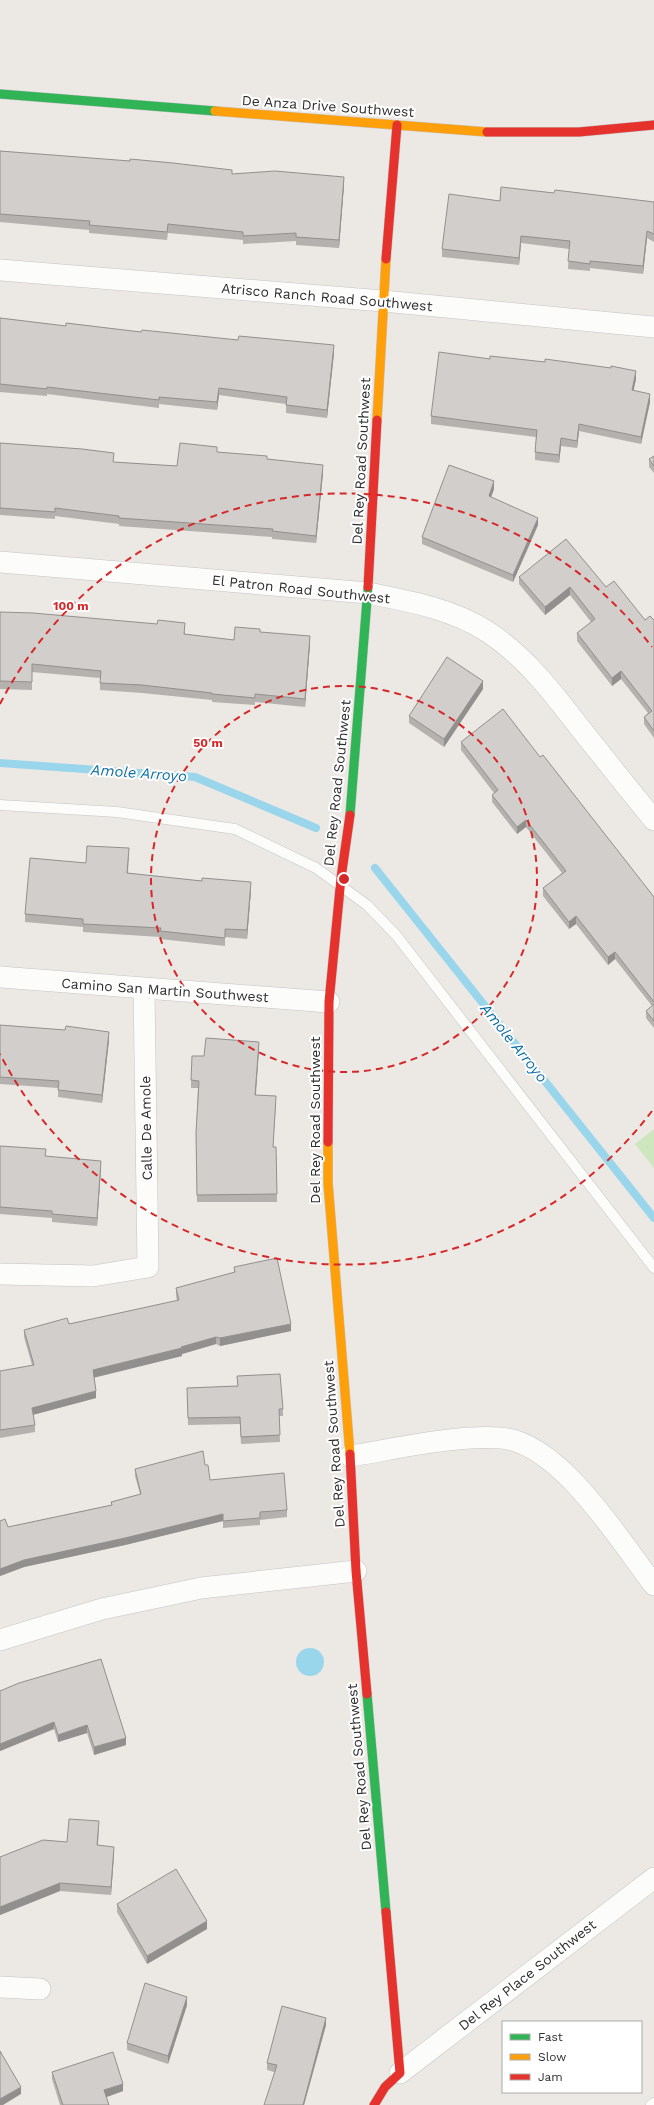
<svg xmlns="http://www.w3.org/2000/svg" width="654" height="2105" viewBox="0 0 654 2105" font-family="'Work Sans',sans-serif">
<rect width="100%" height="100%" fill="#ece8e4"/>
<path fill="#cee6be" d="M654 1129V1168L635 1144Z"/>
<circle fill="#99d6ec" cx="310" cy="1662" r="14"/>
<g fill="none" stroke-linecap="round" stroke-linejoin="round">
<g stroke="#99d6ec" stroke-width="8">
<path d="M0 763 195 777 316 828"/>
<path d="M375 868 654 1218"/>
</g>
<defs>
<g id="lane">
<path d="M0 805 117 812 235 829 316 868 367 905 396 935 654 1268"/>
<path d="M651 2105 654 2103"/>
</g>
<g id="street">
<path d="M0 270 383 301 654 327"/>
<path d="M0 562 368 593C408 601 453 609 488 632 526 657 553 693 580 728 605 759 629 790 654 820"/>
<path d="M0 977 329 1002"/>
<path d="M0 1274 93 1276 148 1267 144 989"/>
<path d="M350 1456C395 1449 455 1435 500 1438 559 1441 620 1541 654 1585"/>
<path d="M0 1640 102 1609 201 1588 356 1571"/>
<path d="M0 1987 40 1989"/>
<path d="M400 2073 654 1878"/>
</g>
<g id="fast">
<path d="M0 94 215 111"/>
<path d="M350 815 368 587"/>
<path d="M367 1694 386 1912"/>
</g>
<g id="slow">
<path d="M215 111 487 132"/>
<path d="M377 420 386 259"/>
<path d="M328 1142V1183L350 1454"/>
</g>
<g id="jam">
<path d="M487 132H579L654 125"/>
<path d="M386 259 397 125"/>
<path d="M368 587 377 420"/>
<path d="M328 1142 329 1002 341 878 350 815"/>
<path d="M350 1454 356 1571 367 1694"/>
<path d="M374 2105 385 2087 400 2073 386 1912"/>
</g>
</defs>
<use href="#lane" stroke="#c5c4c5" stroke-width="11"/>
<use href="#street" stroke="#c5c4c5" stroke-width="22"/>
<use href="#fast" stroke="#c5c4c5" stroke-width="10"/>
<use href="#slow" stroke="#c5c4c5" stroke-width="10"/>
<use href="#jam" stroke="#c5c4c5" stroke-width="10"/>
<use href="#lane" stroke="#fcfcfb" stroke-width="10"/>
<use href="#street" stroke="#fcfcfb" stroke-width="21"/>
<use href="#fast" stroke="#30b455" stroke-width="9"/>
<use href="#slow" stroke="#ff9f0a" stroke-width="9"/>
<use href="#jam" stroke="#e5322d" stroke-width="9"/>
</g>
<g fill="#b4b1af">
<path d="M0 151 344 185 339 248 296 245V241L243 244V240L168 233 167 240 89 233V230L0 222Z"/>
<path d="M554 193 654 202V242L647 238 643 274 590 268V271L568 269 569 249 521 243 519 265 442 257V249L500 201Z"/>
<path d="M0 318 66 326 141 332 334 353 327 418 286 413V404L219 395 217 410 159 404V408L47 394V396L0 392Z"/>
<path d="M490 359 636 379 633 391 650 402 641 444 579 431 577 448 561 446 559 463 535 460V452L536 437 431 424V416Z"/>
<path d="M0 443 114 462 177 466 217 452 267 459 323 473 316 543 272 539V537L119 526V524L55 516V519L0 515Z"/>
<path d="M654 456V473L649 467V459Z"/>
<path d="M494 489 491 497 538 525 513 582 422 544V537Z"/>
<path d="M519 577 606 587 645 620H654V738L644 724V717L648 713 621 679 612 686 577 641V633L591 622 570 595 545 615 519 584Z"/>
<path d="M0 612 185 631V634L234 640 260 632 310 644 305 707 255 702V705L212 702V700L142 693 100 690V678L32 672V690L0 689Z"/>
<path d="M483 689 444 747 409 723V716Z"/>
<path d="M461 742 540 757 654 897V1028L646 1018V1011L652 1006 615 959 608 965 576 924 569 929 543 896V888L562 873 526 827 517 834 492 802V795L494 793 461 750Z"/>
<path d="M129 856 128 873 251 890 247 939 225 937V946L160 939V937L83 932V927L25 922V914L86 863Z"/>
<path d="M0 1025 109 1040 102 1103 58 1097V1088L0 1084Z"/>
<path d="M259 1049 256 1095 276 1104 273 1147H276L277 1202H197L196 1133 198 1088H191V1080L204 1056Z"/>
<path d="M0 1146 101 1168 97 1226 52 1222V1218L0 1214Z"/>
<path d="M234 1267 291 1331 220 1346 216 1344 182 1354V1356L94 1377 96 1398 33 1415 35 1425V1432L0 1438V1371L32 1365 24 1337V1330L69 1324 177 1301 176 1296V1288L234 1273Z"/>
<path d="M237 1376 283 1409V1416H279L280 1442 241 1444 240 1424 188 1425 187 1388 238 1386Z"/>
<path d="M205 1465 210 1480 287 1510V1517L260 1520V1525L223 1528V1521L125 1545 24 1567 0 1576V1521L8 1527 111 1505V1502L140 1494 135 1476V1469Z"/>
<path d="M19 1683 126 1745 94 1755 87 1733 58 1742 54 1729 0 1751V1691Z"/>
<path d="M99 1829 98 1845 114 1854 111 1895 60 1891 0 1915 67 1842Z"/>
<path d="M117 1904 207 1929 147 1964 117 1912Z"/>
<path d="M187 2005 168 2064 127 2050V2043Z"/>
<path d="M326 2025 304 2105 274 2072 267 2070V2063Z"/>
<path d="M52 2072 123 2091 106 2097 109 2105H60L52 2079Z"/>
</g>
<g fill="#92908e">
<path d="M344 177V185L339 248V240Z"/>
<path d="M647 231V238L643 274V266Z"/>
<path d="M521 236V243L519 265V258Z"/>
<path d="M334 345V353L327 418V410Z"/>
<path d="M636 371V379L632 398V390Z"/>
<path d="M219 388V395L217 410V402Z"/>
<path d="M650 394V402L641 444V437Z"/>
<path d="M579 424V431L577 448V441Z"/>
<path d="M561 438V446L559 463V455Z"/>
<path d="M323 465V473L316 543V536Z"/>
<path d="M494 481V489L489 503V496Z"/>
<path d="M538 518V525L513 582V575Z"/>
<path d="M570 587V595L545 615V607Z"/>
<path d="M310 636V644L305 707V699Z"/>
<path d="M621 671V679L612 686V678Z"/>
<path d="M483 681V689L444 747V739Z"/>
<path d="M526 820V827L517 834V827Z"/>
<path d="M251 882V890L247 939V930Z"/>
<path d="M576 916V924L569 929V922Z"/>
<path d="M615 952V959L608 965V957Z"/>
<path d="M109 1032V1040L102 1103V1095Z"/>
<path d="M259 1042V1049L255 1102V1095Z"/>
<path d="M101 1161V1168L97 1226V1218Z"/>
<path d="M291 1324V1331L220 1346V1338Z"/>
<path d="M216 1337V1344L182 1354V1356L93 1378V1370Z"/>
<path d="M96 1391V1398L32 1415V1408Z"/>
<path d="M223 1514V1521L125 1545 24 1567 0 1576V1569L24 1560Z"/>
<path d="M54 1722V1729L0 1751V1744Z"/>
<path d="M87 1725V1733L58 1742V1735Z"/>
<path d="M126 1738V1745L94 1755V1747Z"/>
<path d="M114 1847V1854L111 1895V1887Z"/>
<path d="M60 1883V1891L0 1915V1907Z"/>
<path d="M207 1921V1929L147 1964V1956Z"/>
<path d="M187 1997V2005L168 2064V2056Z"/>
<path d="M326 2018V2025L304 2105H303Z"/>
<path d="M123 2084V2091L104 2098V2090Z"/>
<path d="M21 2087V2094L3 2105H0V2099Z"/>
</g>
<g fill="#d1cecb" stroke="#92908e">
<path d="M0 151 130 161V159L173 163 232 170V174L275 171 344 177 339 240 296 237V233L243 236V232L168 224 167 232 89 225 90 221 0 214Z"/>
<path d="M501 187 554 193 555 190 654 202V234L647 231 643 266 590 261V264L568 261 570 241 521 236 519 258 442 249 449 194 500 201Z"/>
<path d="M0 318 66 326V323L141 332 142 330 238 340 239 336 334 345 327 410 286 405 287 397 219 388 217 402 159 397V400L47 387V389L0 384Z"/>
<path d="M439 352 490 359V356L545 362V359L611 368V366L636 371 632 390 650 394 641 437 579 424 577 441 561 438 559 455 535 452 537 430 431 416Z"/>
<path d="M0 443 82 449 114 453 113 462 177 466 180 443 217 447V452L267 456V459L323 465 316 536 272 531 273 529 119 518V516L55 508V512L0 508Z"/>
<path d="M654 456V466L649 459Z"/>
<path d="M449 465 494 481 489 496 538 518 513 575 422 537Z"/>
<path d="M566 539 606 587 614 581 645 620 650 616 654 620V731L644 717 652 711 621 671 612 678 577 633 595 619 570 587 545 607 519 577Z"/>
<path d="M0 612 33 613 157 624 158 620 185 623 184 634 234 640 235 627 260 629V632L310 636 305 699 255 694V698L212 694V693L142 685 100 683 101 671 32 664V682L0 681Z"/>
<path d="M447 657 483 681 444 739 409 716Z"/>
<path d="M503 709 540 757 543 755 654 897V1002L615 952 608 957 576 916 569 922 543 888 566 871 526 820 517 827 492 795 498 790 461 742Z"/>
<path d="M87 846 129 848 127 873 202 881V878L251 882 247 930 225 929V938L160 931 161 928 83 924V919L25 914 30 858 86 863Z"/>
<path d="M654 1004V1021L646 1011Z"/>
<path d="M0 1025 65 1030 66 1026 109 1032 102 1095 58 1090 59 1081 0 1077Z"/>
<path d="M206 1038 259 1042 255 1095 276 1096 273 1147H276L277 1194 197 1195 196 1133 199 1081 191 1080 192 1056H204Z"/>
<path d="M0 1146 46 1149 45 1156 101 1161 97 1218 52 1214V1211L0 1207Z"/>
<path d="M277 1258 291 1324 220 1338 216 1337 181 1347 182 1348 93 1370 96 1391 32 1408 35 1425 0 1430V1371L34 1365 24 1330 67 1318 69 1324 179 1300 176 1288 235 1272 234 1267Z"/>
<path d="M280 1374 283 1409H279L280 1435 241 1437 240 1417 188 1418 187 1388 238 1386 237 1376Z"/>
<path d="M203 1451 205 1465H208L210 1480 284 1473 287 1510 260 1512V1518L223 1521V1514L125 1538 24 1560 0 1569V1521L5 1519 8 1527 112 1505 111 1502 141 1494 135 1469Z"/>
<path d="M101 1659 126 1738 94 1747 87 1725 58 1735 54 1722 0 1744V1691L19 1683Z"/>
<path d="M69 1819 99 1821 97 1845 114 1847 111 1887 60 1883 0 1907V1857L43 1840 67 1842Z"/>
<path d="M176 1869 207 1921 147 1956 117 1904Z"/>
<path d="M145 1983 187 1997 168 2056 127 2043Z"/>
<path d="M282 2006 326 2018 303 2105H304H264L277 2065 267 2063Z"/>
<path d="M0 2051 21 2087 0 2099Z"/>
<path d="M113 2052 123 2084 104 2090 109 2105H63L52 2072Z"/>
</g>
<g fill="none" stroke="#d62828" stroke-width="2" stroke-dasharray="7 5">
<circle cx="344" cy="879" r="193"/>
<path d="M652 1111A386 386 0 0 1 0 1054M0 704A386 386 0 0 1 652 647"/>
</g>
<g text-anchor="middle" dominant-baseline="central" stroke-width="4" stroke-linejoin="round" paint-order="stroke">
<g font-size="14" fill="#2e2e2e" stroke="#fff">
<text transform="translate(328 106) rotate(4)">De Anza Drive Southwest</text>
<text transform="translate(327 297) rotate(5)">Atrisco Ranch Road Southwest</text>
<text transform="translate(361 461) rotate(-87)">Del Rey Road Southwest</text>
<text transform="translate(301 589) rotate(6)">El Patron Road Southwest</text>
<text transform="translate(337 783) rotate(-84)">Del Rey Road Southwest</text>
<text transform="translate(165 990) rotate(4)">Camino San Martin Southwest</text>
<text transform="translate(315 1120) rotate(-90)">Del Rey Road Southwest</text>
<text transform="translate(146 1128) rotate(-91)">Calle De Amole</text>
<text transform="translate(334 1444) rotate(-94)">Del Rey Road Southwest</text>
<text transform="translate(359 1767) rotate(-95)">Del Rey Road Southwest</text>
<text transform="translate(527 1975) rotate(-38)">Del Rey Place Southwest</text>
</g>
<g font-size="15" font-style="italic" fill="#0d6fa3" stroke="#fff">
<text transform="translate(139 773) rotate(4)">Amole Arroyo</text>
<text transform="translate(514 1043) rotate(51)">Amole Arroyo</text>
</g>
</g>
<circle cx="344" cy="879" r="6" fill="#d62828" stroke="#fff" stroke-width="2"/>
<g font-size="12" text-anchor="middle" font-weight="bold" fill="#d62828" stroke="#fff" stroke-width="4" stroke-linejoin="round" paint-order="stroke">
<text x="71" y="610">100 m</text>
<text x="208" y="747">50 m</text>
</g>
<rect x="502" y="2021" width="140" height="72" fill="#ffffff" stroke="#ababab"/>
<rect x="510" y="2034" width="20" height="6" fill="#30b455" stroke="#ababab"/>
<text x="538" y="2041" font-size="12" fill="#2e2e2e">Fast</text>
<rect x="510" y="2054" width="20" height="6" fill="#ff9f0a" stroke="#ababab"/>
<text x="538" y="2061" font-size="12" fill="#2e2e2e">Slow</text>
<rect x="510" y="2074" width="20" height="6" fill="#e5322d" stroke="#ababab"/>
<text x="538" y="2081" font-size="12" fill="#2e2e2e">Jam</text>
</svg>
